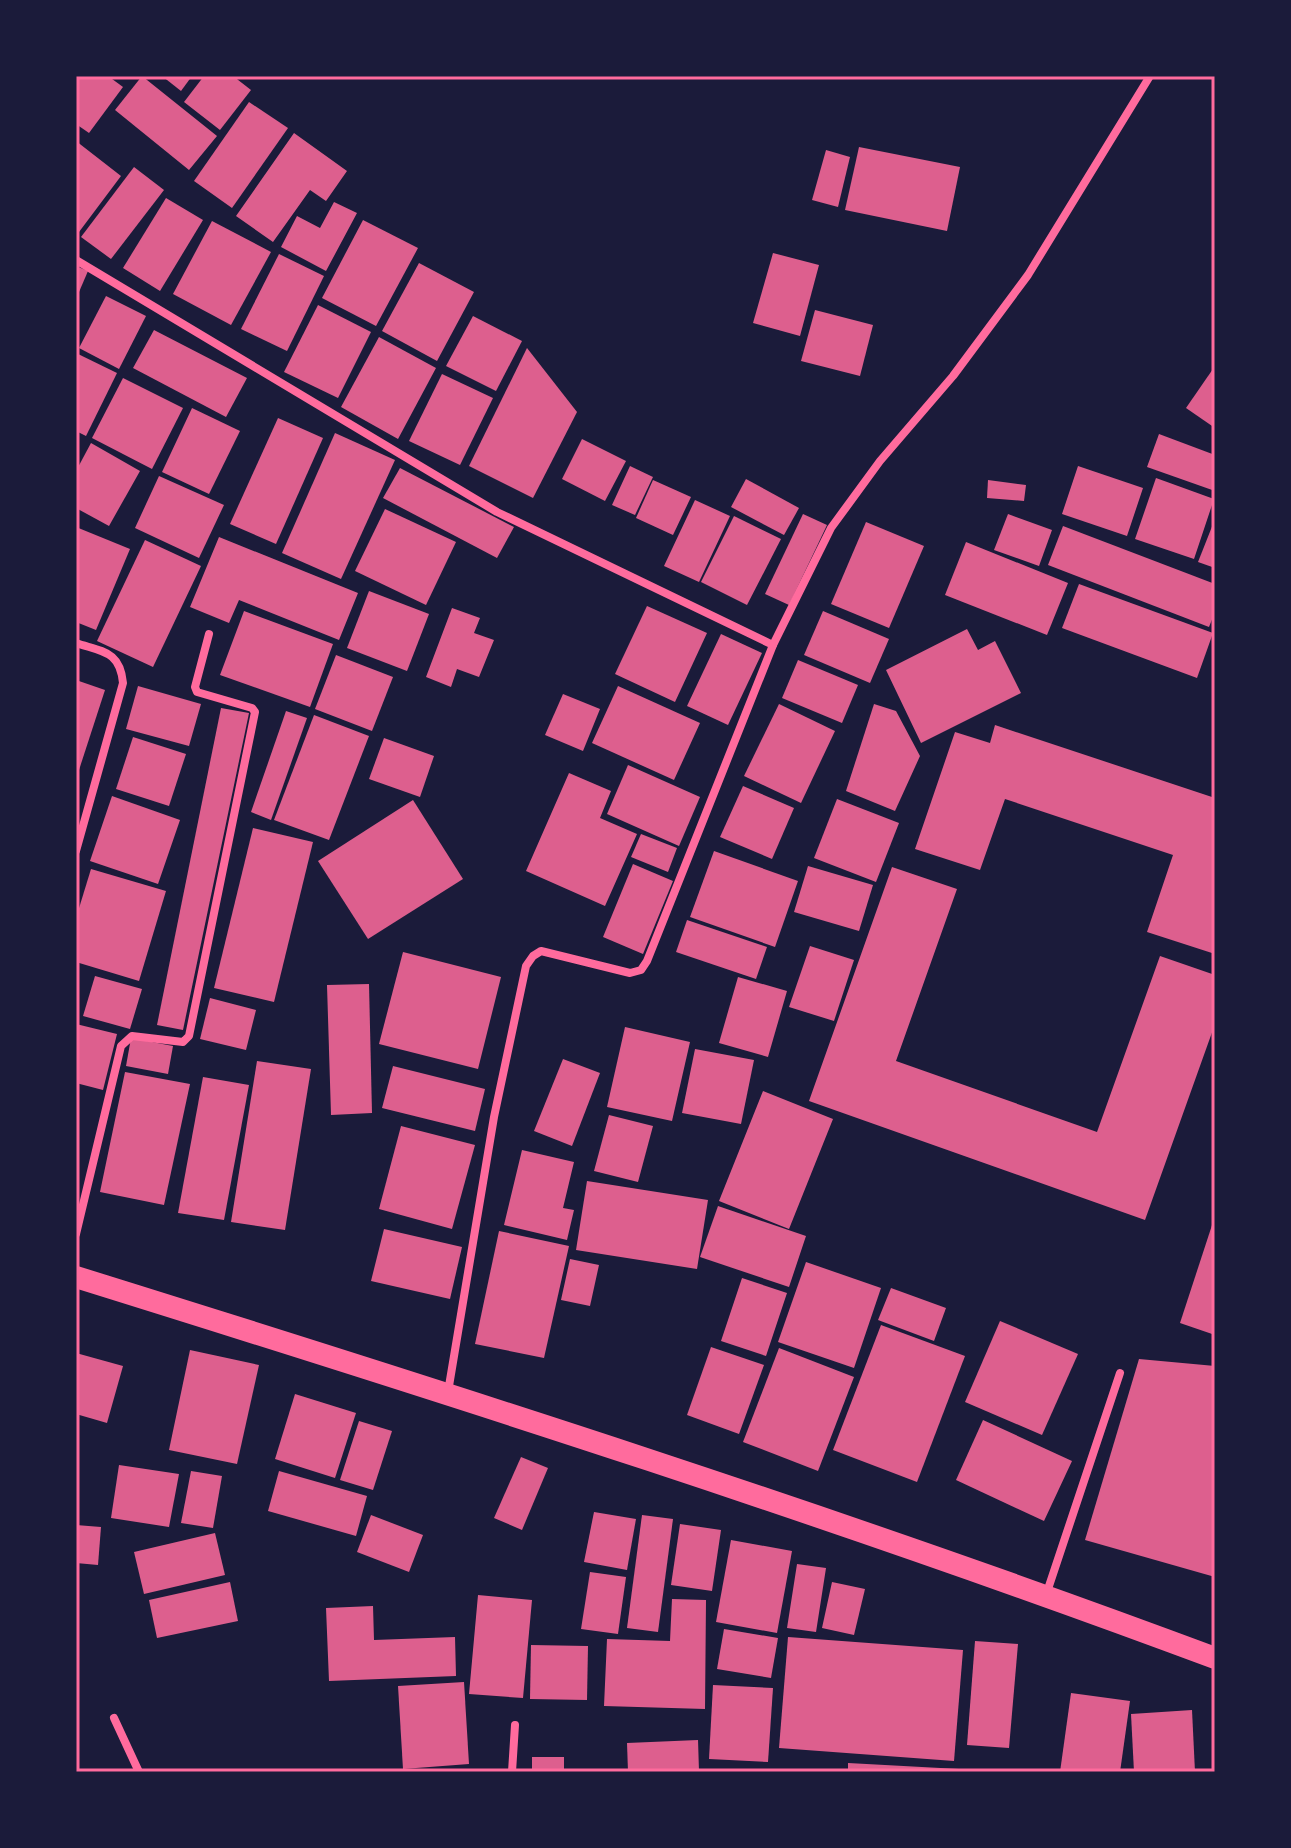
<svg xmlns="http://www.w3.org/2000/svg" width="1291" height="1848" viewBox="0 0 1291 1848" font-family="'Titillium Web',sans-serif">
<rect width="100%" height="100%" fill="#1b1b3a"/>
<g fill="#dd5f8e">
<path d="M76 76H108L123 87 89 133 76 124Z"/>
<path d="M142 76 217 136 189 170 115 110Z"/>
<path d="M162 76H192L181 91Z"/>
<path d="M204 76H233L251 90 220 130 184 102Z"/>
<path d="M249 102 288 128 232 208 194 181Z"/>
<path d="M294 133 347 171 326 201 310 190 273 242 236 216Z"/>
<path d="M76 141 121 176 76 236Z"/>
<path d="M859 147 960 167 947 231 845 210Z"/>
<path d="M826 150 850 157 838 207 812 200Z"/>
<path d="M134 167 164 190 111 259 81 237Z"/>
<path d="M166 198 203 220 160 291 123 268Z"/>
<path d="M334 202 357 213 326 271 281 247 297 216 320 228Z"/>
<path d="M363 220 418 248 376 326 322 298Z"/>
<path d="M212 221 271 252 231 325 173 294Z"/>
<path d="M773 253 819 265 800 336 753 323Z"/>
<path d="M279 254 324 276 287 351 241 329Z"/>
<path d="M419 263 474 292 437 361 382 331Z"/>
<path d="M76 266 88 271 76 299Z"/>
<path d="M106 296 146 316 119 369 79 348Z"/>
<path d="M318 305 371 332 338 398 284 372Z"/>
<path d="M815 310 873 325 860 376 801 361Z"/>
<path d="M473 316 522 341 496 391 446 366Z"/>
<path d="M154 330 247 378 226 417 133 368Z"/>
<path d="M379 337 436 368 398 439 341 407Z"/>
<path d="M527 348 577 412 533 498 469 466Z"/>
<path d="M76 353 117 373 86 436 76 431Z"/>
<path d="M1215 366V428L1186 408Z"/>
<path d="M442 374 493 398 460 465 409 441Z"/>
<path d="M123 378 183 408 152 469 92 438Z"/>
<path d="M192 408 240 431 209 494 162 472Z"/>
<path d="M278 418 323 438 276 544 230 524Z"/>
<path d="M335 433 395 460 341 579 282 553Z"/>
<path d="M1159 434 1215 455V491L1147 467Z"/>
<path d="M582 439 626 461 605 501 562 479Z"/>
<path d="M91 443 140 471 109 526 76 508V471Z"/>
<path d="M630 466 653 477 635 515 612 505Z"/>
<path d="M1078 466 1143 488 1127 536 1062 514Z"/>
<path d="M400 468 514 527 497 558 383 498Z"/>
<path d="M159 476 224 505 199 558 135 528Z"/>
<path d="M1156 478 1214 499 1194 559 1135 539Z"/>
<path d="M746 479 799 508 784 535 731 507Z"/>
<path d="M653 480 691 497 673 535 636 518Z"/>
<path d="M988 480 1026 485 1024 501 987 498Z"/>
<path d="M695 500 730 516 699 582 664 566Z"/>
<path d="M385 509 456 542 426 605 355 571Z"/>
<path d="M803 514 827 525 789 605 765 594Z"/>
<path d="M1008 514 1052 530 1039 566 994 550Z"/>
<path d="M734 516 781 539 747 605 701 582Z"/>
<path d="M1215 519V568L1198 562Z"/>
<path d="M866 522 924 546 889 628 831 604Z"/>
<path d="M1063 526 1215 584V612L1209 627 1048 565Z"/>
<path d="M76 527 130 549 96 630 76 622Z"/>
<path d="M219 537 358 593 339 640 239 600 229 623 190 607Z"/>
<path d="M145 540 201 566 153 667 97 641Z"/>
<path d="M966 542 1068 583 1047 635 945 595Z"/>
<path d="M1079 584 1213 633 1197 678 1062 628Z"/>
<path d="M369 591 429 614 407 671 347 648Z"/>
<path d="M647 606 707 633 675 702 615 674Z"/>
<path d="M452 608 480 618 474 633 494 640 479 677 457 669 451 687 426 677Z"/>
<path d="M244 611 333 644 310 707 220 675Z"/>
<path d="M823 611 889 639 870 683 804 655Z"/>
<path d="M967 629 978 650 995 641 1021 693 921 743 886 670Z"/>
<path d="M721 634 762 653 728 725 687 706Z"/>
<path d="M336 655 393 677 372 731 315 709Z"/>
<path d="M798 660 858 685 842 723 782 698Z"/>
<path d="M76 680 105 690 79 770 76 768Z"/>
<path d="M138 686 201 704 189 746 126 729Z"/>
<path d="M618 686 700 723 674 780 592 743Z"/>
<path d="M563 694 600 709 583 751 545 735Z"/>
<path d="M779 704 835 731 801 803 744 776Z"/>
<path d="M874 704 896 711 920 756 895 811 846 791Z"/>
<path d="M221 708 249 713 183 1030 157 1025Z"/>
<path d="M286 711 307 718 271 820 251 812Z"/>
<path d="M314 715 369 736 329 840 274 820Z"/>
<path d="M995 725 1215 798V954L1147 932 1173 855 1005 799 980 870 915 849 955 732 990 743Z"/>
<path d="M133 737 186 754 169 806 116 789Z"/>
<path d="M384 738 434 756 420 797 369 779Z"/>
<path d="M628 765 700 797 679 846 607 814Z"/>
<path d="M569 773 611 791 600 818 637 834 605 906 526 871Z"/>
<path d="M743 786 794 808 772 859 720 837Z"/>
<path d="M112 796 180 820 158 884 90 861Z"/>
<path d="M837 799 899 823 876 882 814 858Z"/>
<path d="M413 800 463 879 368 939 318 861Z"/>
<path d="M253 828 313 842 274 1002 214 988Z"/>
<path d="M641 834 677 848 668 872 631 857Z"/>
<path d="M714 851 798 881 775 947 690 917Z"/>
<path d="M633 864 673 881 643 954 603 937Z"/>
<path d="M808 866 873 885 859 931 794 912Z"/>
<path d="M892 867 957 889 896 1061 1097 1132 1160 956 1215 975V1024L1145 1220 809 1101Z"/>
<path d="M91 869 166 891 139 981 76 962V918Z"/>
<path d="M687 920 767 947 756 979 676 952Z"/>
<path d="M810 946 854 960 834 1021 789 1007Z"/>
<path d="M403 952 501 977 478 1069 379 1044Z"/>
<path d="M95 976 142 989 130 1029 83 1016Z"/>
<path d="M738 977 787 991 768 1057 719 1043Z"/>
<path d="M369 984 372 1113 331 1115 327 985Z"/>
<path d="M210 998 256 1010 246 1050 200 1039Z"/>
<path d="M76 1024 117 1034 103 1090 76 1083Z"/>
<path d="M625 1027 690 1042 672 1121 607 1107Z"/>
<path d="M131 1038 173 1046 168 1074 126 1066Z"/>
<path d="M695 1049 754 1060 741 1124 682 1113Z"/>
<path d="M563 1059 600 1073 572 1146 534 1131Z"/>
<path d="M257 1061 311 1069 285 1230 231 1222Z"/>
<path d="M393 1066 485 1089 475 1131 382 1108Z"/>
<path d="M125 1072 190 1084 164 1205 100 1192Z"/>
<path d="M203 1077 249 1085 224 1220 178 1213Z"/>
<path d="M763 1091 833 1119 789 1229 719 1201Z"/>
<path d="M609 1115 653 1126 638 1182 594 1171Z"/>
<path d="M401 1126 475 1145 452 1229 379 1209Z"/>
<path d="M522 1150 574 1162 563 1208 574 1210 567 1240 504 1225Z"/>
<path d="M587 1181 708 1200 697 1269 576 1250Z"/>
<path d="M718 1206 806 1236 789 1287 700 1257Z"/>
<path d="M1214 1219H1215V1335L1180 1323Z"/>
<path d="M384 1229 462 1247 450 1299 371 1281Z"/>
<path d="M499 1231 569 1246 544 1358 475 1344Z"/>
<path d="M570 1259 599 1265 590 1306 561 1300Z"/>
<path d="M806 1262 881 1288 854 1368 778 1342Z"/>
<path d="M742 1278 787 1293 766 1356 721 1341Z"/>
<path d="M891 1288 946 1308 934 1341 878 1320Z"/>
<path d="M1000 1321 1078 1354 1042 1435 965 1402Z"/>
<path d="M881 1325 965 1356 917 1482 833 1450Z"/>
<path d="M711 1347 764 1365 739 1434 687 1415Z"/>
<path d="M779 1348 854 1377 818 1471 743 1442Z"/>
<path d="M190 1350 259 1365 237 1464 169 1450Z"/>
<path d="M76 1353 123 1366 107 1423 76 1414Z"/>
<path d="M1139 1359 1215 1366V1577L1085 1540Z"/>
<path d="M295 1394 356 1413 335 1478 275 1459Z"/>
<path d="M983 1420 1072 1461 1044 1521 956 1480Z"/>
<path d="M359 1421 392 1431 373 1490 340 1480Z"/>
<path d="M521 1457 548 1468 522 1530 494 1518Z"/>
<path d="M119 1465 179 1474 169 1527 111 1518Z"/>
<path d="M191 1471 222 1476 213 1528 181 1523Z"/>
<path d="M279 1471 367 1496 356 1536 268 1511Z"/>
<path d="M594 1512 636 1519 627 1570 584 1562Z"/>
<path d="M371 1515 423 1535 409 1572 357 1552Z"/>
<path d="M642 1515 673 1519 658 1632 627 1628Z"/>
<path d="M680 1524 721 1530 712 1591 671 1585Z"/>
<path d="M76 1525 101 1527 98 1565 76 1563Z"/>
<path d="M215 1533 225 1575 144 1594 134 1552Z"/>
<path d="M731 1540 792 1551 777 1633 716 1622Z"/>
<path d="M797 1564 826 1568 816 1632 787 1628Z"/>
<path d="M590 1572 626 1577 618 1634 581 1629Z"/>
<path d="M230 1582 238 1621 157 1638 149 1600Z"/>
<path d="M832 1582 865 1589 854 1635 822 1628Z"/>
<path d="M478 1595 532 1600 523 1698 469 1694Z"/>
<path d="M672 1599 706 1600 705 1709 604 1706 607 1639 670 1641Z"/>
<path d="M373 1606 374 1640 455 1637 456 1676 329 1681 326 1608Z"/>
<path d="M724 1629 778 1638 771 1678 717 1669Z"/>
<path d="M788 1637 963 1650 954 1761 779 1748Z"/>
<path d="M975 1641 1018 1644 1009 1748 967 1745Z"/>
<path d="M531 1645 588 1646 587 1700 530 1699Z"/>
<path d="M464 1682 469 1764 403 1769 398 1686Z"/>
<path d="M713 1685 773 1688 768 1762 709 1759Z"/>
<path d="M1071 1693 1130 1701 1120 1772H1060Z"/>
<path d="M1192 1710 1195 1772H1134L1131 1714Z"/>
<path d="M698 1740 699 1772H628L627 1743Z"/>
<rect x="532" y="1757" width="32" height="15"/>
<path d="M848 1763 959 1769V1772H848Z"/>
</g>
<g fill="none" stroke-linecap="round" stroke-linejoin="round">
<g stroke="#ff6b9d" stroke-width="8">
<path d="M76 260 497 512 773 645"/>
<path d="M76 643C103 652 120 651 123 683L76 851"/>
<path d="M76 1234 121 1046 132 1036 183 1042 189 1036 255 712 252 708 197 692 195 687 209 634"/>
<path d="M448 1392 494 1117 526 966 533 956 541 951 630 973 641 970 647 961 773 645 831 528 880 461 953 376 1028 275 1150 76"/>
<path d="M1046 1595 1120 1373"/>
<path d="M114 1718 139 1772"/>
<path d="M512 1772 515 1725"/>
</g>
<path stroke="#ff6b9d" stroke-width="22" d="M76 1277C458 1396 840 1518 1215 1658"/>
</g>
<rect width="1291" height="1848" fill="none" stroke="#1b1b3a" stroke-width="156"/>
<rect x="78" y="78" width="1135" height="1692" fill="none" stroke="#ff6b9d" stroke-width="3"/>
</svg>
